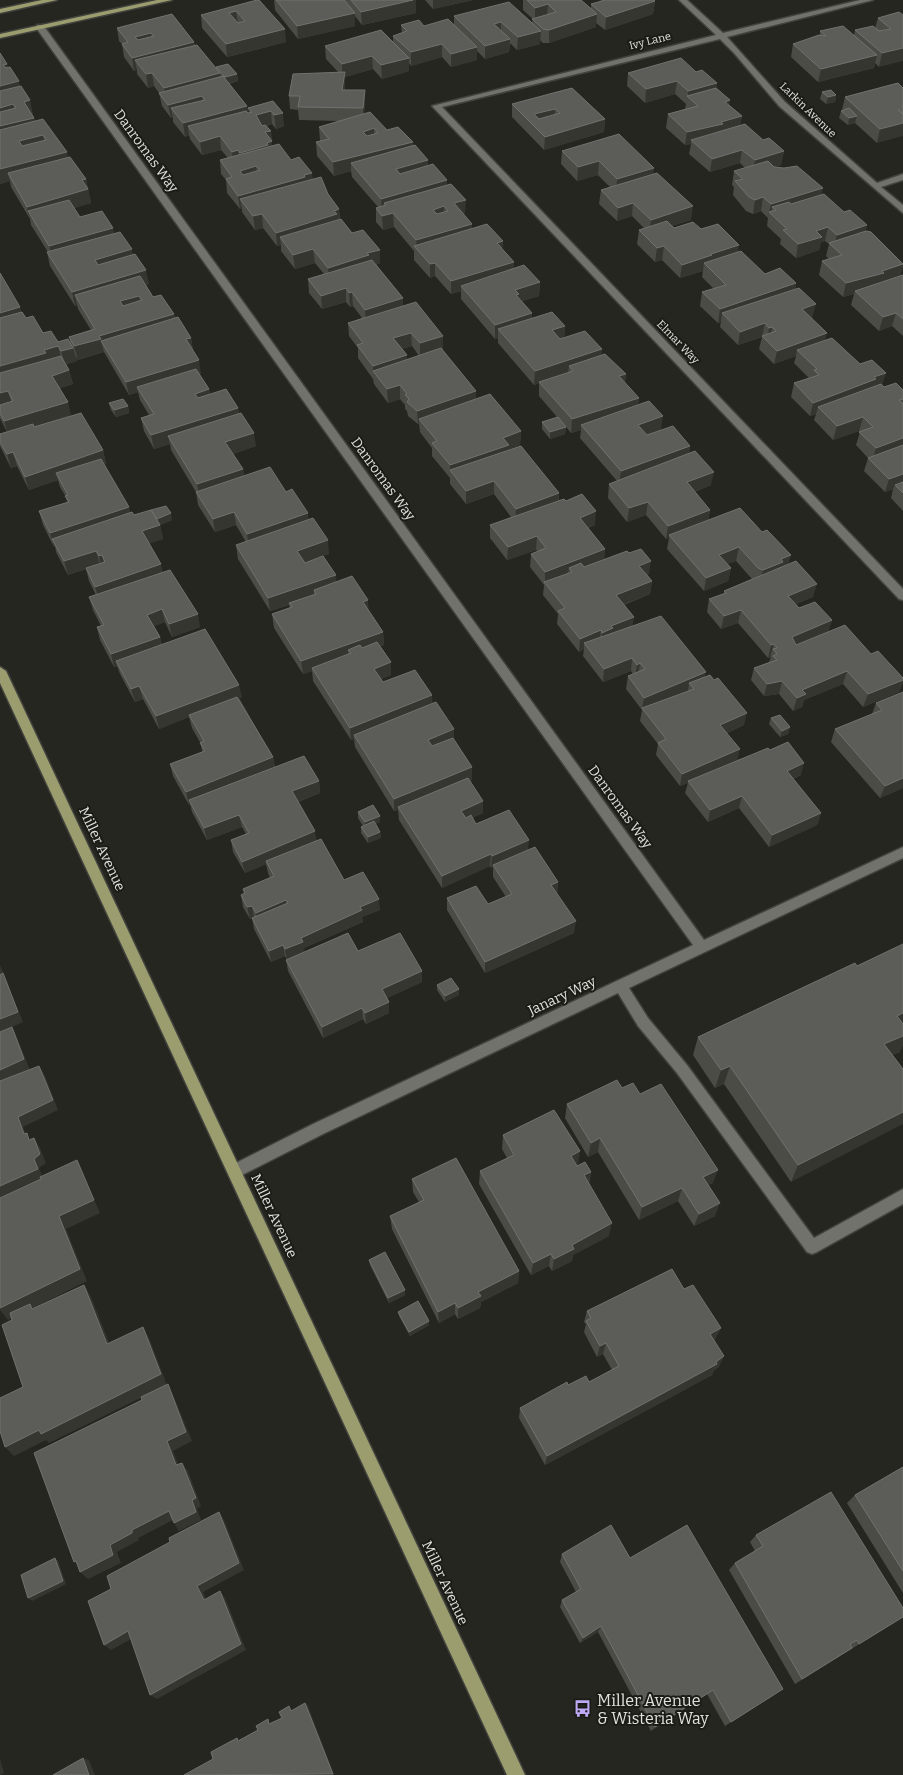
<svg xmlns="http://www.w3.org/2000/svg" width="903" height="1775" viewBox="0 0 903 1775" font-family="Bitter,serif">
<rect width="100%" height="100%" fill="#252620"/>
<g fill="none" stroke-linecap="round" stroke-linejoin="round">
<defs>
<g id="minor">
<path d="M679 0H687L723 33 860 0H873L727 37 785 102 877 183 903 174V180L881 187 903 205V213L779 106 734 53 720 39 442 107 903 589V600L899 599 432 106 716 35Z"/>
<path d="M37 25H43L704 940 903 847V858L629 988 648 1018 687 1065 814 1238 903 1189V1204L817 1252 812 1254 807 1252 677 1073 638 1026 618 993 323 1134 240 1176 235 1178 230 1176 228 1171 230 1166 313 1124 693 945 37 29Z"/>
</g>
<g id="major">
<path d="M42 0H57L0 13V9Z"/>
<path d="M157 0H172L0 38V34Z"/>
<path d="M0 667 6 671 525 1775H507L0 683Z"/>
</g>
</defs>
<use href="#minor" stroke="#41423d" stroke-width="3"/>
<use href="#major" stroke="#41423d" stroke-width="3"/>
<use href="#minor" fill="#72726c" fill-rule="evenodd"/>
<use href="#major" fill="#9c9d6f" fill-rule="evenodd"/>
</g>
<g fill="#4c4c47" fill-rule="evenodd">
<path d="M257 0 286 42 227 57 202 28 201 15Z"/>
<path d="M274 0H416V13L362 25 355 16V26L298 39 275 10Z"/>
<path d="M425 0H473L433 9Z"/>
<path d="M523 0H581L591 8V4L601 1 600 0H654L655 1 653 14 605 30 596 23V27L549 43H543L540 40V44L517 50 510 43 509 52 485 59 477 51V60L451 67 442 57 411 66 409 63V71L382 79 373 69 345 77V90L365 103 364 114 387 130 413 142V146L428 160V166L447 185 465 213 463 214 472 229 503 241 502 250 514 262 513 269 540 282 539 296 522 301 532 313V318L565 326 564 338 601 355 626 374 625 383 639 398 638 405 661 430 646 435 690 446 689 454 711 485 694 492 710 510 708 521 788 564 813 597 796 604 799 608 832 620 828 632 871 654 903 678V682L899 692 863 707 843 684 804 700 802 707 793 711 779 694 764 696 751 680 754 668 769 662 771 657 768 658 738 623 721 629 707 612 709 599 724 594V591L752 579 736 561 727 564 731 568 728 581 704 591 667 549 669 538 666 539 646 515 627 522 608 498 609 484 617 481 580 438 581 430 571 433 563 423 566 427 565 434 550 439 542 429V422L557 417 539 396V383L534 385 498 343V338L495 339 461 299V291L451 294 435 276 430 278 414 260V251L394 227 383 230 376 222V208L378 207 352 177 351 171 334 176 317 156 316 142 320 141 319 127 339 121 299 120 298 110 290 109 289 96 338 72 326 59 325 46 393 42V36L402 33 401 25 424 26 454 25V16L532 23 533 19 523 10Z"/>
<path d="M899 12 879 67 875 63 874 68 818 82 791 57 793 44 820 35V31L854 35 855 30 875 28 878 18Z"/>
<path d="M172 14 194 42 195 45 216 69V67L237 74 238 81 229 84 247 106 248 113H249L248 108 273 101 284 126 276 129 272 124 267 126 271 131 272 146 291 160 313 179 328 194 339 209 340 220 380 263 376 265 403 298V306L443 336 442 350 476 391V399L521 431 520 445 509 449V450L559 493V501H566L595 525 588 528 605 549 604 559 649 574 647 575 652 581 650 594 624 605 632 626 705 677 744 725 727 733 737 760 770 750 801 775 793 779 821 813 817 825 769 847 739 808 708 822 685 793 688 783 680 786 656 755 658 744 640 721 642 710 626 689 628 676 633 674 631 671 603 682 583 656 584 649 579 652 557 624 558 614 543 595 544 585 530 567 531 554 538 551 536 550 507 560 490 538V525L511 517 494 494 466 504 450 484V478L432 456V448L420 432 419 424H418L408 416 407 411 405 409V405L400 399 388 403 374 384 373 379 358 358V348L349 336 348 323 362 318 353 306 350 307 346 302 322 309 309 293 308 279 324 274 315 263 295 269 281 251V245L277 246 263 228 255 230 242 212V209H240L227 193 226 180 221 174 220 160 228 158 221 150 202 155 190 139 189 135 185 137 173 122V118H171L162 106 159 93 154 86 148 88 137 74V70L134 71 124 57 122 44 119 41 117 28ZM412 346 419 356 407 360V355L402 349Z"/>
<path d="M0 53 7 64 8 68 20 86 33 114H32L34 118 35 121 86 179 91 203 74 208 80 217 114 233 133 255 149 284 145 285 153 297 174 314 175 318 191 338 193 351 201 374H199L209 389 210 394 238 408 239 414 256 446 233 454 243 469 244 476 286 492 309 520 329 554 305 562 336 582 369 611 383 632 384 645 380 646 391 662V675L381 679 383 682 433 704 454 741 472 780 469 781 483 813 472 818 476 824 528 850 558 882 557 894 574 933 485 973 447 910V898L488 904 506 897 493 877V867L491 868 490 866 442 888 399 820 398 810 394 811 355 747 354 739 351 740 313 681 312 671 303 674 274 628 272 614 290 608 289 605 270 611 238 559 236 545 246 542 236 525 215 532 198 505 196 492 171 450 170 444 154 449 144 431 141 418 149 415 140 400 138 392 129 395 104 352 78 360 76 356 77 361 66 364 69 370 73 384 60 388 71 415 34 427 103 450 106 464H104L130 513 134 515 172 520 160 525 163 539 149 543 163 573 200 627 172 637 165 622 154 626 160 637 162 645 242 697 239 698 273 757 275 767 319 781 320 793 298 802 317 841 344 880 380 910 362 917 363 922 304 948V952L358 951 422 971V982L387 998 389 1002V1013L366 1024 363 1019 323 1038 288 971 286 960H287L285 956 271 962 254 929 252 918 250 919 243 907 241 895 244 894 243 889 270 878 268 873 266 864 245 873 233 852 231 840 246 834 242 827 207 840 192 812 190 804 189 805 173 776 170 764 202 752 201 744 192 728 189 717 159 729 143 699 135 702 120 674 117 666 114 667 100 640 97 627 101 626 93 610 89 597 96 595 89 581 86 569 68 575 56 552 55 546 54 547 43 525 39 511 67 502 66 497 60 487 58 480 29 490 17 466 11 468 0 446V434L7 432 0 418V273L21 312 26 318 43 333 58 342 70 341 69 337 91 330 78 309 77 305 75 306 50 266 47 252H48L31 225 30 219 11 187 10 181 0 184Z"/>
<path d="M696 72 717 83 716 88 729 105 742 116 740 125 763 140 784 151 781 165 775 167 822 195 866 231 903 266 900 276 903 275V336L892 326 879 331 851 305 854 294 843 297 819 275 822 261 829 259 826 256 829 244 825 241 821 242 819 250 796 258 780 244 781 239 767 226 768 218 761 211 753 214 746 211 733 195 734 187 732 185 734 171 745 168 740 163 710 172 689 154 691 144 685 145 666 128 668 114 685 109 686 104 675 94 645 103 627 86 628 73Z"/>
<path d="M898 83 877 143 855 123 848 125 839 118 841 111 842 110 845 97Z"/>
<path d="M572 88 605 119 604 132 544 150 512 117V104Z"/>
<path d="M822 92 836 95 835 102 826 104 820 99Z"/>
<path d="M562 151 654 174 691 220 672 226 674 228 701 229 738 252 765 274 796 283 795 289 825 340 884 387 903 390V511L891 498 893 489 885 492 864 471 868 458 856 445 860 432 859 431 833 440 814 420 816 414 810 416 791 397 794 383 809 378 794 363 796 356 774 364 759 349 762 337 738 345 720 327 721 322 718 323 700 306 702 292 714 289 702 277 703 271 680 278 662 260 655 262 637 244 639 230 644 228 632 216 617 221 599 204 601 190 610 187 598 175 577 181 561 164Z"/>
<path d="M109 403 128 406 129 413 116 417 111 410Z"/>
<path d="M903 692V788L880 798 831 742 835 729 872 714 876 703Z"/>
<path d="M771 718 790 727 788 734 780 737 769 724Z"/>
<path d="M358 812 380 822 375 824 380 832 381 838 368 843 361 833V827L363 826 358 818Z"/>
<path d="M437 985 459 989V995L445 1002 437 990Z"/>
<path d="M698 1037 900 1052 892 1055 791 1182 724 1084 715 1088 693 1055Z"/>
<path d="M622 1088 640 1094 713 1183 708 1185 715 1216 694 1226 678 1201 639 1220 598 1152 588 1157 565 1118 567 1104Z"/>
<path d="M503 1135 578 1165 591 1172 589 1184 609 1236 573 1255 572 1261 552 1271 549 1266 531 1275 479 1184 480 1171 507 1158 502 1149Z"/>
<path d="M412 1179 519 1271 518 1283 481 1302 480 1308 458 1319 455 1314 439 1323 392 1229 390 1216 419 1202 413 1192Z"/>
<path d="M369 1260 405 1295 389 1303 370 1265Z"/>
<path d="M684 1289 721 1328 715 1339 714 1340 719 1367 714 1370 712 1375 545 1465 519 1418 520 1408 568 1385 589 1382 612 1370 603 1354 597 1357 584 1332 586 1324 584 1322 587 1311Z"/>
<path d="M398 1312 429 1325 410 1336 399 1316Z"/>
<path d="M903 1467V1593L847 1503 855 1495Z"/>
<path d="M756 1535 903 1617 795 1684 729 1570 735 1563 755 1551 750 1542Z"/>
<path d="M562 1554 630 1558 783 1689 725 1726 707 1694 651 1731 598 1632 580 1643 560 1607 562 1600 576 1592 560 1562Z"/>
</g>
<g fill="#363631">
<path d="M413 0H416V13L362 25 361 12Z"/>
<path d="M433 0H473L433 9Z"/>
<path d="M655 1 653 14 605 30 606 17Z"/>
<path d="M548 4 547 18 535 21V8Z"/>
<path d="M236 11 238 24 229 13Z"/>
<path d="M355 13V26L298 39 297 26Z"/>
<path d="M597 14 596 27 549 43V30Z"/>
<path d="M501 22V35L494 24Z"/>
<path d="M285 29 286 42 227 57 226 44Z"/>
<path d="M541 31 540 44 517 50 518 37Z"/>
<path d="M151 33 153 46 137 50 135 37Z"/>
<path d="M510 39 509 52 485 59V46Z"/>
<path d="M194 42 196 55 135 60 137 70 134 71 132 58Z"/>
<path d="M442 44V57L411 66V52Z"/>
<path d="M477 47V60L451 67V54Z"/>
<path d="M903 48V61L879 67 882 53Z"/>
<path d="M877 55 874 68 818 82 821 69Z"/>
<path d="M372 56 373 69 345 77V86L343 103 342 64Z"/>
<path d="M409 58V71L382 79 381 65Z"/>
<path d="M7 64 11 77 3 65Z"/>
<path d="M152 73 154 86 148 88 146 74Z"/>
<path d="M220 73 222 87 166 101 164 88Z"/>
<path d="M237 74 238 81 226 84 225 77Z"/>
<path d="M19 81 22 94 0 100V86Z"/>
<path d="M677 81 675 94 645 103 646 89Z"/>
<path d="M717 83 715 97 688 96V91Z"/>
<path d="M365 90V103L363 121V108Z"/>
<path d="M836 95 835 102 826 104 828 97Z"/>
<path d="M202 96 204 109 171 108 173 118H171L168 105Z"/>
<path d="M30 100 33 114 27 115 24 102Z"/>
<path d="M730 100 728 114 725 102Z"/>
<path d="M13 104 17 118 0 122V108Z"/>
<path d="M247 106 248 119 188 126 189 135 185 137 183 123Z"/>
<path d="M555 109 554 122 535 127 534 114Z"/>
<path d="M271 111 272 124 257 128 256 115Z"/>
<path d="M283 113 284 126 276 129 274 115Z"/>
<path d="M742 116 739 130 691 140V144L685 145 687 132Z"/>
<path d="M857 116 855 123 848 125 849 118Z"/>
<path d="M34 118 37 131 0 141V126Z"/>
<path d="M605 119 604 132 544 150 545 137Z"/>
<path d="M903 123V136L877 143 880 129Z"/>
<path d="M374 128V142L363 145V132Z"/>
<path d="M271 131 273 155 241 166 240 153 265 132Z"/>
<path d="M43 135 46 149 22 155 19 141Z"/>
<path d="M220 136 221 150 202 155 200 142Z"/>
<path d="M413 142V156L351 163V171L334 176 333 162Z"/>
<path d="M238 150 240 164 233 166 232 152Z"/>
<path d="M742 150 740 163 710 172 712 159Z"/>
<path d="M784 151 781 165 752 174 755 160Z"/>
<path d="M67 152 70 166 8 173 10 181 0 184V169Z"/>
<path d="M428 160V173L396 182V169Z"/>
<path d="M599 161 598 175 577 181 578 167Z"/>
<path d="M256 166 258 179 241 184 240 171Z"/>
<path d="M654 168 653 181 616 192 617 179Z"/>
<path d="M312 173 314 186 240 199 242 209H240L238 196Z"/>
<path d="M86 179 91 203 33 220 28 213 27 207 82 180Z"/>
<path d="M447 180V194L386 205 384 203V212H382L381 199Z"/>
<path d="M823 188 820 202 776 210 772 207 771 214 769 212 768 218 771 204Z"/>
<path d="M763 197 761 211 753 214 755 200Z"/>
<path d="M466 200 465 213 454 217V203Z"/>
<path d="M633 203 632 216 617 221 618 208Z"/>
<path d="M444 206V220L433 223V210Z"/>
<path d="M693 206 691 220 649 233 651 220Z"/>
<path d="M339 209 340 223 280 237 281 245 277 246 276 233Z"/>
<path d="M393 213 394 227 383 230 382 216Z"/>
<path d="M262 214 263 228 255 230 253 216Z"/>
<path d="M472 224V237L417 249 416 240Z"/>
<path d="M867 225 864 239 834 247 837 235Z"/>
<path d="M828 227 825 241 821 242 819 250 796 258 798 244 816 231Z"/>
<path d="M113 228 116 242 53 260 49 246Z"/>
<path d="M503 241 502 255 497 243Z"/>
<path d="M739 245 737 258 704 263 703 271 680 278 682 265 711 254Z"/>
<path d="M664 246 662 260 655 262 657 248Z"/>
<path d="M132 249 134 263 98 273 95 260Z"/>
<path d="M313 249 315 263 295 269 293 255Z"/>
<path d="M380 250V263L329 281 328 268 367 253Z"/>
<path d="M514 262 513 276 461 286V291L451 294V281Z"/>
<path d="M435 263V276L430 278V264Z"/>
<path d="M903 264 900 277 855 291 854 294 843 297 846 283Z"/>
<path d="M146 270 149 284 80 304 75 295 77 305 75 306 72 292Z"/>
<path d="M540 282 539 296 518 302 515 290Z"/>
<path d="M796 283 793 297 722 313 721 322 718 323 720 309Z"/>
<path d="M346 288V302L322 309 321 296Z"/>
<path d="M352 292 353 306 350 307 349 293Z"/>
<path d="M139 296 142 309 123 315 120 301Z"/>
<path d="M403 298V311L366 323 365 310Z"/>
<path d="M816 304 812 318 799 323 802 309Z"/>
<path d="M20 307 24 321 0 328V313Z"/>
<path d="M532 313 531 327 498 329V338L495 339V325Z"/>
<path d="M896 313 892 326 879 331 883 317Z"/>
<path d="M174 314 176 327 101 341 104 352 78 360 74 346 99 336Z"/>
<path d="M765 323 762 337 738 345 740 332Z"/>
<path d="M565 326 564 340 551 344 552 330Z"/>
<path d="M772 327 770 340 767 341 769 328Z"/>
<path d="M411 333 412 346 394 352 393 338Z"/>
<path d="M827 333 824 346 797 350 796 356 774 364 777 351Z"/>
<path d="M443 336V349L420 357V343Z"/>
<path d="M191 338 193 351 186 339Z"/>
<path d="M58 346 62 360 0 381V366Z"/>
<path d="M73 348 77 361 65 365 61 351Z"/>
<path d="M602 349 601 363 573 371 569 366 568 373 534 385 535 371Z"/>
<path d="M407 355V369L373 371V366Z"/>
<path d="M199 360 201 374 140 392 137 387 138 392 129 395 126 382Z"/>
<path d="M69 370 73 384 56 389 52 376Z"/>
<path d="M886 373 882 386 818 407 816 414 810 416 813 403Z"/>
<path d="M626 374 624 387 619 376Z"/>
<path d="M400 385V399L388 403 387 389Z"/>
<path d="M209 389 211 403 197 407 195 394Z"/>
<path d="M8 391 12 404 0 408V393Z"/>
<path d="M476 391V405L419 419V424H418L417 411Z"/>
<path d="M639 398 637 411 581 425V430L571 433 572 419Z"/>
<path d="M68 402 71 415 8 435 4 421Z"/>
<path d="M128 406 129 413 116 417 114 410Z"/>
<path d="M238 408 240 422 168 436 170 444 154 449 151 435Z"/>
<path d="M663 416 661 430 636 438 638 425Z"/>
<path d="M863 417 859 431 833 440 837 426Z"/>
<path d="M566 427 565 434 550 439V432Z"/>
<path d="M521 431 520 445 509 449 508 458 450 471V465L503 438Z"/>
<path d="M254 433 256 446 227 456 225 442Z"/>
<path d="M903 438V450L872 462 876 448Z"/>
<path d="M690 446 688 459 619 484 621 471Z"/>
<path d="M103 450 106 464 60 480 56 473 58 480 29 490 25 477Z"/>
<path d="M13 452 17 466 11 468 7 454Z"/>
<path d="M243 469 245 482 200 498 197 484Z"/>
<path d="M714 472 711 485 684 495 687 482Z"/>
<path d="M903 474V486L895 485 893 489 885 492 889 479Z"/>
<path d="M494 481V494L466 504V491Z"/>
<path d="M559 493 558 507 515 522 516 509Z"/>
<path d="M648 502 646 515 627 522 629 508Z"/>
<path d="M129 507 132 520 52 539 55 546 54 547 50 533Z"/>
<path d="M710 510 707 524 669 535V538L666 539 668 526Z"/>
<path d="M596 511 595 525 578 531 580 518Z"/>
<path d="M234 512 236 525 215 532 213 519Z"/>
<path d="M171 513 172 520 158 526 157 519Z"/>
<path d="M308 513 309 526 249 547 247 534Z"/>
<path d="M160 525 163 539 145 545 142 531Z"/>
<path d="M537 536 536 550 507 560 508 547Z"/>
<path d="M328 540 329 554 299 565 297 551Z"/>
<path d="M739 547 736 561 716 568 719 555Z"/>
<path d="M605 549 604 562 572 572 569 568 568 576 545 583V572Z"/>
<path d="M96 551 100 564 68 575 64 561Z"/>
<path d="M102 555 105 568 102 569 99 556Z"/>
<path d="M791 555 787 569 759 584 763 570 781 559Z"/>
<path d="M651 561 649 574 637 579 639 566Z"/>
<path d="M161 564 164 577 99 600 95 587Z"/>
<path d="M731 568 728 581 704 591 706 578Z"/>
<path d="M336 575 337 588 316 594 314 590V596L270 611 268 598Z"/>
<path d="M652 581 650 594 614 608 616 595Z"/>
<path d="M817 584 813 597 785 609 788 596Z"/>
<path d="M368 600 369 614 363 602Z"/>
<path d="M162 609 165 622 150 628 147 615Z"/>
<path d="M741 610 738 623 721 629 724 616Z"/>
<path d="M198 614 200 627 172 637 169 624Z"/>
<path d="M634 617 632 630 601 645 602 633 611 626Z"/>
<path d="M832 620 828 633 788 650 792 637Z"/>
<path d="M601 630 599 643H584V649L579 652 580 639Z"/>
<path d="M383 632 384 645 351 656V653L348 650 349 657 312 668V671L303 674 301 661Z"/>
<path d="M160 637 163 650 116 661 117 666 114 667 111 654Z"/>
<path d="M774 644 770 657 768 658 771 645Z"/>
<path d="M632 658 631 671 603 682 604 669Z"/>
<path d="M391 662V675L375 682 374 669Z"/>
<path d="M640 663 638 676 635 677 637 665Z"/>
<path d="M847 671 843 684 804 700 802 707 793 711 797 698 802 690Z"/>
<path d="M706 672 703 685 689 683 688 691 642 709 644 698Z"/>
<path d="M903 680V682L899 692 863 707 868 694Z"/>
<path d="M782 681 779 694 764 696 767 684Z"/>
<path d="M239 685 242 697 190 717 189 715V717L159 729 156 716Z"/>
<path d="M139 686 143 699 135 702 131 689Z"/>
<path d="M432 695 433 708 354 735V739L351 740 350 728Z"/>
<path d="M747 713 744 725 717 737 720 725Z"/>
<path d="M790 727 788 734 780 737 782 731Z"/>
<path d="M454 729V742L428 752V740Z"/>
<path d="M740 749 737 762 688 781V783L680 786 682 774Z"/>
<path d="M273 757 275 769 189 800 190 804 189 805 186 792Z"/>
<path d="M804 763 801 775 783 783 787 771Z"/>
<path d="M472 767V780L399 809 398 807V810L394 811V799Z"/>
<path d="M903 778V788L880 798 885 786Z"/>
<path d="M319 781 320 793 294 803 292 791Z"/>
<path d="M742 796 739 808 708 822 710 810Z"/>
<path d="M483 801V813L461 823V811Z"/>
<path d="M821 813 817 825 769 847 772 835Z"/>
<path d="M239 815 242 827 207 840 204 828Z"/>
<path d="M380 816V822L365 829V822Z"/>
<path d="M315 831 317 843 266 861V864L245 873 242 862Z"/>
<path d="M380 832 381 838 368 843V837Z"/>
<path d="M529 840 528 852 493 865V867L491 868 492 856Z"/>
<path d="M491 854 490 866 442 888V876Z"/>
<path d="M558 882 557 894 551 885Z"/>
<path d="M379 899 380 910 362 917 363 922 304 948 305 953 287 960 285 949 301 938 360 907Z"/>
<path d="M286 900 288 912 258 925 256 913Z"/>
<path d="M252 906 254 917 250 919 247 907Z"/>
<path d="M576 921 574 933 485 973V962Z"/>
<path d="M283 945 285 956 271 962 269 951Z"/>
<path d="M0 965 23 1022 12 1027 17 1038 30 1070 0 1083Z"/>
<path d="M422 971V982L383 1000 382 989Z"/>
<path d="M459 989V995L445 1002V996Z"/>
<path d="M389 1002V1013L366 1024 365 1013Z"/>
<path d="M362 1008 363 1019 323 1038 322 1027Z"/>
<path d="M903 1013V1027L897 1016Z"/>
<path d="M903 1036V1046L900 1052 874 1062 884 1044Z"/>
<path d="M39 1066 45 1076 58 1110 23 1127 30 1144 24 1134 18 1117Z"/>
<path d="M730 1066 724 1084 715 1088 721 1070Z"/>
<path d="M903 1112V1124L791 1182 798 1165Z"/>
<path d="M34 1138 40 1148 46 1163 39 1168 43 1178 0 1198V1186L34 1159Z"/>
<path d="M600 1138 598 1152 588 1157 591 1143Z"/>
<path d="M580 1151 578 1165 569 1169 571 1156Z"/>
<path d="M77 1160 83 1174 100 1213 66 1229 87 1281 33 1308 38 1315 31 1308 8 1320 0 1310V1308L59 1216Z"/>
<path d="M718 1170 713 1183 698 1190 703 1177Z"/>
<path d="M591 1172 588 1185 584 1175Z"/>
<path d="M682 1188 678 1201 639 1220 642 1207Z"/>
<path d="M720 1203 715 1216 694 1226 699 1214Z"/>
<path d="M612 1223 609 1236 573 1255 572 1261 552 1271 554 1259 572 1245Z"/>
<path d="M551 1254 549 1266 531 1275 533 1263Z"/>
<path d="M519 1271 518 1283 481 1302 480 1308 458 1319V1308L478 1292Z"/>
<path d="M84 1285 91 1297 114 1355 107 1344Z"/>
<path d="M405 1290V1295L389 1303 388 1298Z"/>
<path d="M455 1303V1314L439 1323 438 1312Z"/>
<path d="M429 1321V1325L410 1336 409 1332Z"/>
<path d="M143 1327 149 1338 167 1385 49 1443 46 1440 14 1456 5 1447Z"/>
<path d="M721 1328 715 1339 705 1345 710 1334Z"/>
<path d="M606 1343 603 1354 597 1357 600 1346Z"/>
<path d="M724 1356 719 1367 714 1370 712 1375 545 1465 547 1456 716 1362Z"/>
<path d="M168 1384 173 1395 192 1441 173 1451 182 1474 176 1465 167 1441Z"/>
<path d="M182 1463 188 1471 201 1506 197 1509 201 1520 179 1531 174 1523 192 1500Z"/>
<path d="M169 1511 175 1519 138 1538 139 1540 117 1552 121 1563 88 1579 80 1572 110 1545 132 1530Z"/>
<path d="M219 1512 224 1520 244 1570 203 1592 209 1606 204 1600 197 1586Z"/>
<path d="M55 1558 58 1561 66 1584 32 1601 28 1598Z"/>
<path d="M220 1591 225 1598 246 1650 157 1699 150 1695Z"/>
<path d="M601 1626 598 1632 580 1643 583 1638Z"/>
<path d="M128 1631 135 1637 111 1650 104 1645Z"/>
<path d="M713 1690 707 1694 651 1731 655 1727Z"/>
<path d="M305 1703 308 1706 334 1775H332Z"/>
<path d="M83 1758 89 1760 95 1775H89Z"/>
<path d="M0 1759 4 1773 0 1775Z"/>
</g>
<g fill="#5c5c58" stroke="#71716d" fill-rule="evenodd">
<path d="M257 0H259L285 29 226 44 201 15ZM236 11 245 21 238 23 229 13Z"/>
<path d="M276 0H344L355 13 297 26Z"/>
<path d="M351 0H413L361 12Z"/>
<path d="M527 0H581L597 14 549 30 543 29 532 19 556 12 548 4 535 8Z"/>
<path d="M606 0H654L655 1 606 17 591 4Z"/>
<path d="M509 2 541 31 518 37 501 22 494 24 510 39 485 46 454 16Z"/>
<path d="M899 12 903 15V48L882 53 855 30 873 26 879 31 891 29 878 18Z"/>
<path d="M172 14 194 42 132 58 122 44 128 42 117 28ZM151 33 154 36 138 40 135 37Z"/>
<path d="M448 19 477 47 451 54 442 44 411 52 393 36 407 31 401 25 419 20 424 26Z"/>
<path d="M843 26 877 55 821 69 793 44 819 35 826 36 820 31Z"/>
<path d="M381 30 409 58 381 65 372 56 342 64 325 46Z"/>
<path d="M197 45 220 73 164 88 152 73 146 74 135 60Z"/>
<path d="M0 53 7 64 3 65 6 68 10 67 19 81 0 86Z"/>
<path d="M681 58 696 72 702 70 717 83 688 91 677 81 646 89 628 73Z"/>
<path d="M228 64 237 74 225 77 216 67Z"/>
<path d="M345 72 342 90H365L363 108 298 107 300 96H289L293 74Z"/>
<path d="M223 76 247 106 183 123 171 108 205 100 202 96 168 105 159 93Z"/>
<path d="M898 83 903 88V114L898 109 903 115V123L880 129 845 97Z"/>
<path d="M21 86 30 100 24 102 34 118 0 126V112L16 108 13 104 0 108V91Z"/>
<path d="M572 88 605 119 545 137 512 104ZM555 109 560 113 539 119 534 114Z"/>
<path d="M716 88 730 100 725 102 742 116 721 122 723 124 687 132 668 114 698 106 687 96Z"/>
<path d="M831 90 836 95 828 97 822 92Z"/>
<path d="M273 101 283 113 274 115 271 111 256 115 262 126 265 125 271 131 265 132 272 141 267 143 268 145 240 153 238 150 232 152 220 136 200 142 188 126 246 111 248 113 252 112 248 108Z"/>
<path d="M849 108 857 116 849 118 841 111Z"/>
<path d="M370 112 387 130 398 127 413 142 333 162 316 142 329 139 319 127ZM374 128 378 133 367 136 363 132Z"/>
<path d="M43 119 67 152 0 169V130ZM43 135 46 140 22 146 19 141Z"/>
<path d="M745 124 763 140 769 138 784 151 755 160 742 150 712 159 691 140Z"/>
<path d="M619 134 654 168 617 179 599 161 578 167 562 151Z"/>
<path d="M279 144 291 160 299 157 312 173 304 175 305 177 238 196 226 179 232 177 220 160ZM256 166 260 170 243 175 240 171Z"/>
<path d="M415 145 428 160 396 169 400 174 433 164 447 180 381 199 351 163Z"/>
<path d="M70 157 86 179 82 180 88 189 27 207 8 173Z"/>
<path d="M768 161 774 167 784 168 797 166 823 188 771 204 763 197 755 200 749 197 735 181 743 179 734 171Z"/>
<path d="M657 173 693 206 651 220 633 203 618 208 601 190Z"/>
<path d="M321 177 328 194 339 209 334 211 337 214 276 233 262 214 253 216 240 199Z"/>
<path d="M451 184 466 200 454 203 472 224 416 240 393 213 382 216 376 208 386 205 384 203ZM444 206 448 211 437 214 433 210Z"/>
<path d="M824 194 844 212 850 210 867 225 837 235 828 227 816 231 822 237 798 244 783 230 787 229 769 212 776 210 772 207 789 202 791 204Z"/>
<path d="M69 200 80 217 102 211 113 228 49 246 28 211Z"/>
<path d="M341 219 352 233 363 230 380 250 367 253 369 255 328 268 313 249 293 255 280 237Z"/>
<path d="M667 221 674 228 693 222 701 229 718 224 739 245 711 254 712 255 682 265 664 246 657 248 639 230Z"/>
<path d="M487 224 503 241 497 243 514 262 451 281 435 263 430 264 414 246Z"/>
<path d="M866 231 871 232 903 264 882 271 884 273 846 283 822 261 842 255 829 243Z"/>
<path d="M120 232 132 249 95 260 98 265 135 254 146 270 72 292 47 252Z"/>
<path d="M741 251 765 274 780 268 796 283 720 309 702 292 726 285 704 263Z"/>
<path d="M372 260 403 298 365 310 352 292 349 293 346 288 321 296 308 279Z"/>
<path d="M524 265 540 282 515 290 519 294 516 295 532 313 495 325 461 286Z"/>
<path d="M0 273 20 307 0 313Z"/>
<path d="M903 275V319L896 313 883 317 855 291Z"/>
<path d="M140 276 153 297 161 295 174 314 99 336 101 339 74 346 69 337 95 329 75 295ZM139 296 142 300 123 306 120 301Z"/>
<path d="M799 288 816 304 802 309 827 333 777 351 762 336 776 331 772 327 769 328 765 323 740 332 722 313Z"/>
<path d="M416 302 443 336 420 343 411 333 393 338 407 355 373 366 357 345 363 343 348 323Z"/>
<path d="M22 312 26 318 33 316 43 333 51 331 58 342 68 339 73 348 61 351 58 346 44 350 46 353 0 366V318Z"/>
<path d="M552 312 565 326 552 330 560 339 585 331 602 349 535 371 498 329Z"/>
<path d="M178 317 191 338 186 339 199 360 126 382 101 341Z"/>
<path d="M832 338 860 364 872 360 886 373 874 377 876 379 813 403 794 383 819 375 814 370 817 369 797 350Z"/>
<path d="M441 348 476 391 417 411 407 402 409 399 405 395 407 394 400 385 387 389 373 371Z"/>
<path d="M605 354 626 374 619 376 639 398 572 419 539 382 573 371 569 366Z"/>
<path d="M61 356 69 370 52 376 68 402 4 421 0 413V405L13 401 8 391 0 393V373Z"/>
<path d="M196 369 209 389 195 394 198 398 226 389 238 408 151 435 141 418 154 414 137 387Z"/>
<path d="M896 383 903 390V399L899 400 903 404V438L876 448 859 432 873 427 863 417 837 426 818 407 881 384 884 387Z"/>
<path d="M490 394 521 431 503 438 509 445 450 465 432 443 437 441 419 419Z"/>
<path d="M123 399 128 406 114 410 109 403Z"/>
<path d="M649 401 663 416 638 425 647 435 673 426 690 446 621 471 581 425Z"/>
<path d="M81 413 103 450 25 477 13 452 7 454 0 442V434L33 424 34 427Z"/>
<path d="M241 413 254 433 225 442 243 469 197 484 168 436Z"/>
<path d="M558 417 566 427 550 432 542 422Z"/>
<path d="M903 445V474L889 479 868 458Z"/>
<path d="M521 446 559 493 516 509 494 481 466 491 450 470Z"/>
<path d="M695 451 714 472 687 482 710 510 668 526 648 502 629 508 609 484Z"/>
<path d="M101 459 129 507 50 533 39 511 69 502 65 496 68 495 56 473Z"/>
<path d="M270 467 286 492 292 489 308 513 247 534 234 512 213 519 196 492Z"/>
<path d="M903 482V493L895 485Z"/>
<path d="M582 494 596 511 580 518 605 549 545 572 531 554 546 548 537 536 508 547 490 525 564 499 566 501Z"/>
<path d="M166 506 171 513 157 519 151 510Z"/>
<path d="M740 508 762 532 767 530 791 555 781 559 783 562 763 570 758 568 739 547 719 555 731 568 706 578 669 535Z"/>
<path d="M151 510 160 525 142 531 161 564 95 587 86 568 105 562 102 555 99 556 96 551 64 561 52 539 132 512 134 515Z"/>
<path d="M313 518 328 540 297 551 305 563 323 556 336 575 268 598 236 545Z"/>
<path d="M641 549 651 561 639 566 652 581 616 595 634 617 611 626 613 628 602 633 601 630 580 639 558 611 565 608 544 582 572 572 569 568 581 563 584 567 627 551 629 553Z"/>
<path d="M796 561 817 584 788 596 799 608 815 602 832 620 792 637 796 645 845 625 871 654 878 651 903 678V680L868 694 847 671 802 690 806 694 797 698 782 681 767 684 754 668 777 660 773 656 777 654 773 649 777 648 774 644 771 645 741 610 724 616 709 599 726 593 724 591Z"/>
<path d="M170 570 198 614 169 624 162 609 147 615 160 637 111 654 97 627 104 625 89 597Z"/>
<path d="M352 576 368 600 363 602 383 632 301 661 272 614 292 607 289 603 316 594 314 590Z"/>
<path d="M661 616 706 672 644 698 628 676 645 669 640 663 637 665 632 658 604 669 584 643Z"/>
<path d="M205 629 239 685 156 716 139 686 131 689 116 661Z"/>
<path d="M377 642 391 662 374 669 383 682 415 670 432 695 350 728 312 668 351 653 348 650 360 645 362 648Z"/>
<path d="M710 675 714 680 718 678 747 713 720 725 740 749 682 774 658 743 666 739 642 708 694 689 689 683Z"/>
<path d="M903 692V778L885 786 835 729 882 710 876 703Z"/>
<path d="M237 697 273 757 186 792 170 764 205 751 200 743 204 741 189 715Z"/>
<path d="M436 702 454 729 428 740 432 746 453 738 472 767 394 799 354 735Z"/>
<path d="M780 715 790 727 782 731 771 718Z"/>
<path d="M788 742 804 763 787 771 821 813 772 835 742 796 710 810 688 781 768 748 770 750Z"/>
<path d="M304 756 319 781 292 791 315 831 242 862 231 840 249 833 239 815 204 828 189 800Z"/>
<path d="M468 778 483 801 461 811 466 818 471 815 476 824 509 810 529 840 492 856 491 854 442 876 398 807Z"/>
<path d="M373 805 380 816 365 822 358 812Z"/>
<path d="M374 821 380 832 368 837 361 827Z"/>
<path d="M321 839 344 880 363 872 379 899 360 907 362 910 301 938 303 942 285 949 283 945 269 951 252 918 288 903 286 900 256 913 252 906 247 907 241 895 245 893 243 889 274 876 266 861Z"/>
<path d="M535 847 558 882 551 885 576 921 485 962 447 898 476 886 488 904 512 894 493 865Z"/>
<path d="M348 933 358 951 400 933 422 971 382 989 389 1002 365 1013 362 1008 322 1027 286 960Z"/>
<path d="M903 944V1013L897 1016 903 1024V1036L884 1044 903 1069V1112L798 1165 730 1066 721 1070 698 1037 855 963 857 966Z"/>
<path d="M3 973 18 1012 0 1019V975Z"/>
<path d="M451 978 459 989 445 996 437 985Z"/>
<path d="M12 1027 24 1059 0 1070V1032Z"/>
<path d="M39 1066 53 1100 18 1117 24 1134 27 1133 29 1140 34 1138 40 1154 34 1159 38 1169 0 1186V1081Z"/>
<path d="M617 1080 622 1088 633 1083 640 1094 661 1084 718 1170 703 1177 720 1203 699 1214 682 1188 642 1207 600 1138 591 1143 567 1104Z"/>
<path d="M554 1110 580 1151 571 1156 577 1166 585 1162 591 1172 584 1175 612 1223 572 1245 574 1249 554 1259 551 1254 533 1263 480 1171 514 1155 503 1135Z"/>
<path d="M456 1158 519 1271 478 1292 481 1296 458 1308 455 1303 438 1312 390 1216 424 1200 412 1179Z"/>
<path d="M77 1160 94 1200 59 1216 80 1269 0 1308V1198L41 1179 40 1177Z"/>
<path d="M385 1252 405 1290 388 1298 369 1260Z"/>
<path d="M672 1269 684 1289 693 1285 721 1328 710 1334 724 1356 716 1362 717 1364 547 1456 520 1408 567 1382 568 1385 586 1376 589 1382 619 1366 606 1343 600 1346 586 1321 591 1318 587 1311Z"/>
<path d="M84 1285 107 1344 143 1327 161 1374 41 1434 39 1430 5 1447 0 1431V1398L23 1387 2 1325 12 1320 10 1313 30 1304 32 1309Z"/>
<path d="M418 1301 429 1321 409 1332 398 1312Z"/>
<path d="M168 1384 186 1432 167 1441 176 1465 182 1463 196 1498 192 1500 196 1512 174 1523 169 1511 132 1530V1533L110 1545 113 1555 80 1572 76 1561 74 1562 34 1453 142 1400 141 1397Z"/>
<path d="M903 1467V1571L855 1495Z"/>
<path d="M831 1492 903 1608V1617L859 1644 857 1640 850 1644 852 1648 802 1679 735 1563 763 1546 756 1535Z"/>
<path d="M219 1512 239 1563 197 1586 204 1600 220 1591 241 1644 150 1695 128 1631 104 1645 88 1601 111 1589 107 1576 170 1542 169 1538Z"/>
<path d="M611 1525 630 1558 687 1525 783 1689 731 1722 713 1690 655 1727 601 1626 583 1638 562 1600 581 1589 562 1554Z"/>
<path d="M55 1558 63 1581 28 1598 21 1575Z"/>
<path d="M305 1703 333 1774 184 1775 213 1759 211 1752 237 1738 238 1741 258 1730 256 1726 268 1719 269 1724 282 1718 279 1712 289 1706 291 1711Z"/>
<path d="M83 1758 89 1775H53Z"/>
</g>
<defs>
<symbol id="bus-bare" viewBox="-9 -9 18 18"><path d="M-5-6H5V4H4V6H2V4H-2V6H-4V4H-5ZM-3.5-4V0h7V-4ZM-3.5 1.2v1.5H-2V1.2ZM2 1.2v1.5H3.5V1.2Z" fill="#bda9f5" stroke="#1c1c17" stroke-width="2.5" paint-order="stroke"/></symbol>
</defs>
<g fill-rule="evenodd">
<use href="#bus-bare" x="570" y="1696" width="25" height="25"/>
</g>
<g text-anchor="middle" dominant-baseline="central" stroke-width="4" stroke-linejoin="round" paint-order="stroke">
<g font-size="11" fill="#e1e2de" stroke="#1c1c17">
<text transform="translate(650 41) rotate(-14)">Ivy Lane</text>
<text transform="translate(808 110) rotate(44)">Larkin Avenue</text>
<text transform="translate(678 342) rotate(46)">Elmar Way</text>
</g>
<g font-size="14" fill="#e1e2de" stroke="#1c1c17">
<text transform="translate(146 151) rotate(54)">Danromas Way</text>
<text transform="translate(383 479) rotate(54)">Danromas Way</text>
<text transform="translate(620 807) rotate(54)">Danromas Way</text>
<text transform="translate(102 849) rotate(65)">Miller Avenue</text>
<text transform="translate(562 996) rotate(-25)">Janary Way</text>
<text transform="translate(274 1216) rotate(65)">Miller Avenue</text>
<text transform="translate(445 1583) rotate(65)">Miller Avenue</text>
</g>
<g font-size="16" fill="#e1e2de" stroke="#1c1c17" text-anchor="start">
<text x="597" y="1700">Miller Avenue<tspan x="597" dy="18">&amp; Wisteria Way</tspan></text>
</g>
</g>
</svg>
